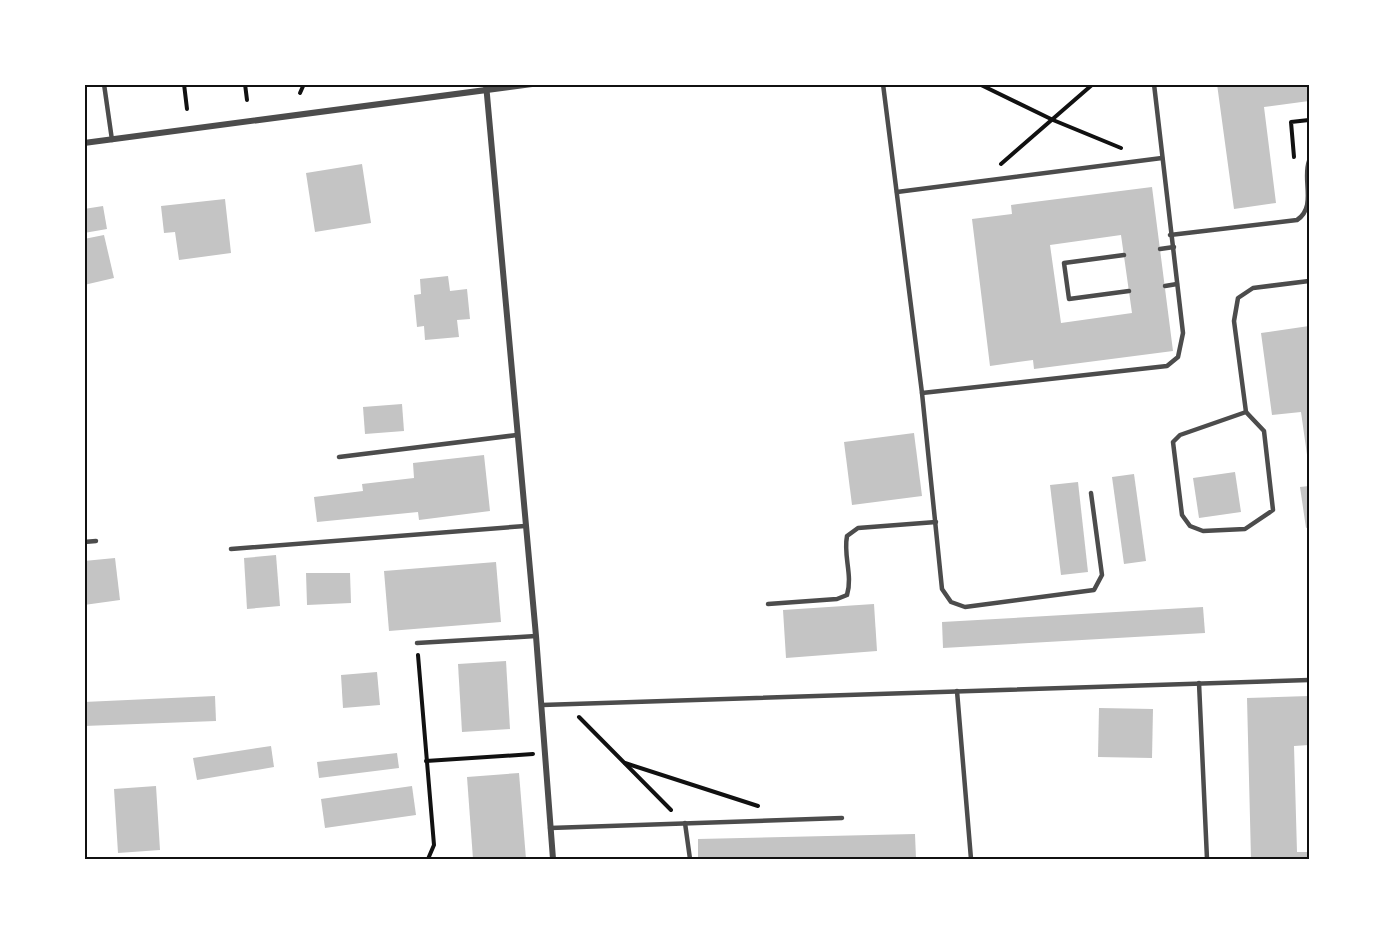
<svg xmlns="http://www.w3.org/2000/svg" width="1393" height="943" viewBox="0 0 1393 943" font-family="'Golos Text',sans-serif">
<rect width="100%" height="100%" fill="#fff"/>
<g fill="#c4c4c4" fill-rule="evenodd">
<path d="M1217 84H1309V101L1264 107 1276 203 1234 209Z"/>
<path d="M362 164 371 223 315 232 306 173Z"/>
<path d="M1152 187 1173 351 1034 369 1033 360 990 366 972 219 1012 214 1011 205ZM1121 235 1132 313 1061 323 1050 245Z"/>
<path d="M225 199 231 253 179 260 175 232 164 233 161 206Z"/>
<path d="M103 206 107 229 84 233V209Z"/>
<path d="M104 235 114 278 84 285V239Z"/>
<path d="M448 276 450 291 467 289 470 319 457 320 459 337 425 340 424 326 417 327 414 295 421 294 420 279Z"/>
<path d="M1309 326V462H1308L1301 412 1272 415 1261 333Z"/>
<path d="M402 404 404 431 365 434 363 407Z"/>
<path d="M914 433 922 496 852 505 844 442Z"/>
<path d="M484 455 490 511 419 520 418 512 317 522 314 497 363 491 362 484 414 478 413 463Z"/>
<path d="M1235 472 1241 512 1199 518 1193 478Z"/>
<path d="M1134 474 1146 561 1124 564 1112 477Z"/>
<path d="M1078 482 1088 572 1061 575 1050 485Z"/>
<path d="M1309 486V527L1306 528 1300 487Z"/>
<path d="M276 555 280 606 247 609 244 558Z"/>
<path d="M115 558 120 600 84 605V561Z"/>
<path d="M496 562 501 622 389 631 384 571Z"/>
<path d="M306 573H350L351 603 307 605Z"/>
<path d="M874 604 877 651 786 658 783 610Z"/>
<path d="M1203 607 1205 633 943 648 942 622Z"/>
<path d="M506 661 510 729 462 732 458 664Z"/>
<path d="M377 672 380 705 343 708 341 675Z"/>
<path d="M215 696 216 721 84 726V702Z"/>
<path d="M1309 696V745L1294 746 1297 852H1309V859H1251L1247 698Z"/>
<path d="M1099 708 1153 709 1152 758 1098 757Z"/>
<path d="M271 746 274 767 197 780 193 758Z"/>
<path d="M397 753 399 768 319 778 317 762Z"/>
<path d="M519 773 526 859H473L467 777Z"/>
<path d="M156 786 160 850 118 853 114 789Z"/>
<path d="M412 786 416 815 325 828 321 799Z"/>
<path d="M915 834 916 859H698V839Z"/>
</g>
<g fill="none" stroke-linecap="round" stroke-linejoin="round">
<g stroke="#111" stroke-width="4">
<path d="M184 84 187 109"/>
<path d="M245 84 247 100"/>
<path d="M979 84 1053 120 1121 148"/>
<path d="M300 93 304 84"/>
<path d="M1294 157 1291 122 1309 120"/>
<path d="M1001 164 1093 84"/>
<path d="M418 655 434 845 428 859"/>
<path d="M579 717 671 810"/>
<path d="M426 761 533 754"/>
<path d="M625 763 758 806"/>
</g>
<g stroke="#4c4c4c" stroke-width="4.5">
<path d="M104 84 112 140"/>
<path d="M883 84 922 393 942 589 951 602 965 607 1094 590 1102 575 1091 493"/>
<path d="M897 192 1162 158"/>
<path d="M1170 235 1297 220C1317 207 1302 180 1309 161"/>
<path d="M1160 249 1174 247"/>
<path d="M1124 255 1064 263 1069 299 1129 291"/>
<path d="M1165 286 1177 284"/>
<path d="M922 393 1167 366 1178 357 1183 333 1154 84"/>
<path d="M1246 412 1264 431 1273 510 1245 529 1203 531 1190 526 1182 515 1173 442 1180 435Z"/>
<path d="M1246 412 1234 321 1238 298 1253 288 1309 281"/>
<path d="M339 457 517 435"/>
<path d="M84 542 96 541"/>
<path d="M231 549 525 526"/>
<path d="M768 604 837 599 847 595C853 575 843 556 847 536L858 528 936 522"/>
<path d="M417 643 536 636"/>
<path d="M1199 683 1207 859"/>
<path d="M957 691 971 859"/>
<path d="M542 705 1309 680"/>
<path d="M685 823 690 859"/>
<path d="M550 828 842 818"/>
</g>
<g stroke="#4c4c4c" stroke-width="6">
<path d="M486 84 536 636 553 859"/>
<path d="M84 143 532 84"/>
</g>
</g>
<rect width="1393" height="943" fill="none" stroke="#ffffff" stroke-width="171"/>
<rect x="86" y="86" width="1222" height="772" fill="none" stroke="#111" stroke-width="2"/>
</svg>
